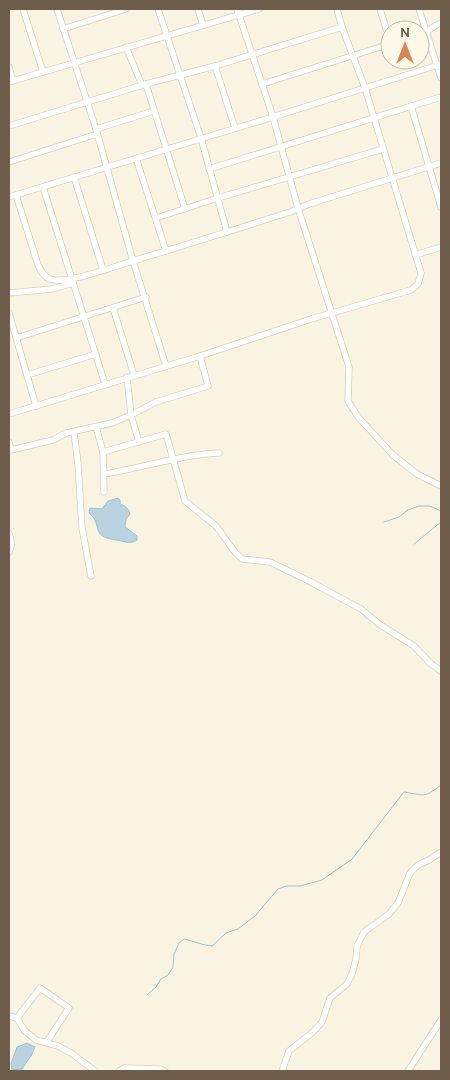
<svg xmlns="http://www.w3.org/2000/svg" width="450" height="1080" viewBox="0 0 450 1080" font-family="Overpass,sans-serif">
<rect width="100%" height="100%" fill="#f9f4e2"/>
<g fill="#b9d4e0" stroke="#a0c1d1">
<path d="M118 498 120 500V504C125 506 128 507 130 514L126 519 125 527 137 536V540C129 545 124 541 116 540 89 536 104 526 89 513L90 508 102 509 108 501Z"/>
<path d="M27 1043 35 1047 31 1056 22 1069 12 1070 11 1064 17 1047Z"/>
</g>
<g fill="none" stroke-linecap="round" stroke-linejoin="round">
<g stroke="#a0c1d1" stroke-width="1">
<path d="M384 522 399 517 408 510 419 506H430L441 511"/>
<path d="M414 544 441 522"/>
<path d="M147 995 156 987 161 979 168 975 173 967 174 954 179 943 184 939C194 941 201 945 212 946L226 933 238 929 255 916 278 889 286 886H300L322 880 352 859 404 792C425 795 423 799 441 785"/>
</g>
<defs>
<g id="minor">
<path d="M23 9 43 72"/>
<path d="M57 9 96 129 133 261 227 232 201 138 158 9"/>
<path d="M198 9 203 25"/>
<path d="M237 9 273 117 298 208 349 367 348 401 359 418 393 455 417 474 441 486"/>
<path d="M380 9 390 41"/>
<path d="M419 9 441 78"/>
<path d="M63 29 126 9"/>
<path d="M420 35C429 32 432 26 441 23"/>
<path d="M126 47 142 85"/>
<path d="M215 66 342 27 337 9"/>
<path d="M9 67 13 81"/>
<path d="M9 82 259 9"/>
<path d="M146 84 185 209"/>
<path d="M262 84 390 44"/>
<path d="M411 106 441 207"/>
<path d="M9 126 146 84 215 66 235 128"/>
<path d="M96 129 154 111"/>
<path d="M136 158 166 251"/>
<path d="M9 162 97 134"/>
<path d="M209 169 441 97"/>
<path d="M74 177 103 270"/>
<path d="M43 187 105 384"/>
<path d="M16 195 38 265C41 271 44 277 50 279 66 285 116 266 133 261L166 366"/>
<path d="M9 197 273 117 441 64"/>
<path d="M156 218 218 198 383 149"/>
<path d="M227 232 290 212 309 204 441 163"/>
<path d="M415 255 441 247"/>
<path d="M9 293 52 289 73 283"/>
<path d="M113 308 134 375"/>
<path d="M9 313 36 406"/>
<path d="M16 338 146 297"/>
<path d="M27 375 96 354"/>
<path d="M127 377 131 415 139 442"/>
<path d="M9 414 200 356 311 319 411 290 418 284 421 273 365 88 342 27"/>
<path d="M96 427 103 452 104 492"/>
<path d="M74 432 78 464 82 528 91 576"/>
<path d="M9 442 11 450 53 440 66 433 112 423 131 415 156 402 208 386 200 356"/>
<path d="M103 452 166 434 185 501 216 526 235 552 242 559 270 562 311 582 361 609 379 624 414 646 430 663 441 671"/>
<path d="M104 474C142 468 179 455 219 453"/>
<path d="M9 533C11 541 13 546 9 552"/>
<path d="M9 1016 17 1018 24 1030 36 1040 58 1046 71 1053 95 1071"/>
<path d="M17 1018 40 988 69 1008 46 1043"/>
<path d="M119 1071 124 1068 160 1069 165 1071"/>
<path d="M282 1071 289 1051 313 1032 322 1022 330 998 347 984 352 974 356 959 357 946 364 932 389 914 398 903 410 873 418 865 429 860 441 852"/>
<path d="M408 1071 441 1020"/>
</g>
</defs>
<use href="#minor" stroke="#d9cfbd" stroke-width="7"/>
<use href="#minor" stroke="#fff" stroke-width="5.5"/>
</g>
<rect width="450" height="1080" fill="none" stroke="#6e5d4b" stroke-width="20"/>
<g transform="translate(405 45)"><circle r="24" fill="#fdf8e7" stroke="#c4baa9"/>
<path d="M0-4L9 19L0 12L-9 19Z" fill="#d88753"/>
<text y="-8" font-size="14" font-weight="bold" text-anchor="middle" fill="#6e5d4b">N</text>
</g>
</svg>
